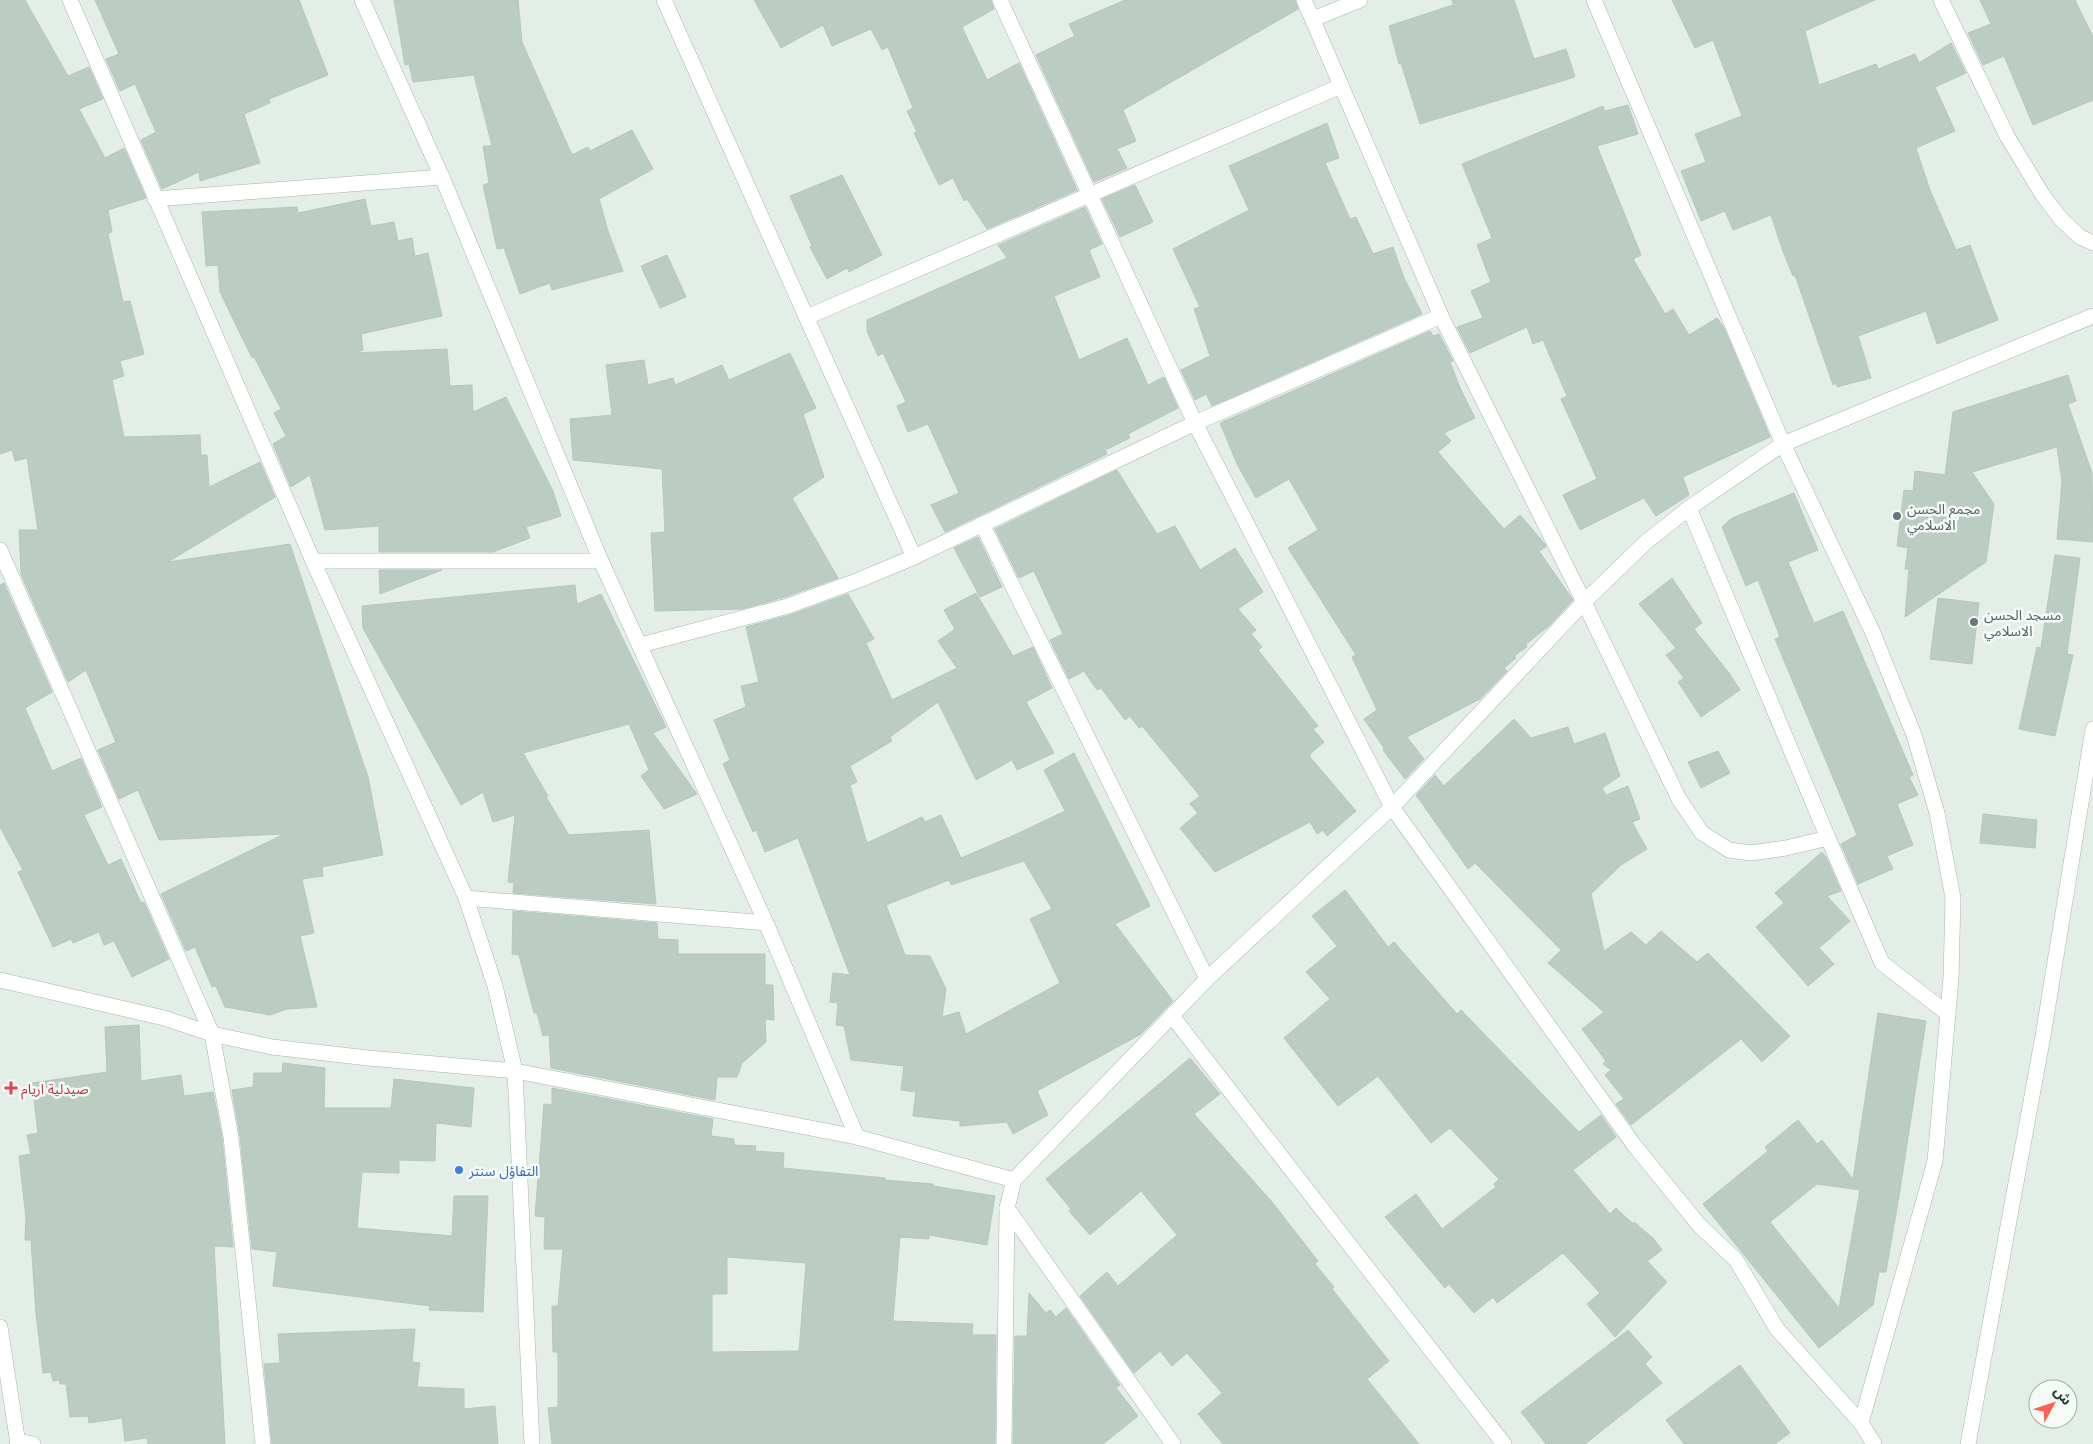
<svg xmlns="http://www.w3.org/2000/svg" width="2093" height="1444" viewBox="0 0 2093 1444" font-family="'Open Sans','Noto Sans Arabic',sans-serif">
<rect width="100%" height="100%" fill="#e3eee7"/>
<g fill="#bbccc2" stroke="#b5c8bd" fill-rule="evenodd">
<path d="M0 0H25L68 76 89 67 103 99 79 109 105 158 124 148 146 198 108 210 112 232 108 234 123 302 130 301 144 354 120 361 124 376 112 380 124 437 200 435 201 455H207L209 487 260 462 275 497 168 562 290 544 368 777 383 855 322 867 323 876 302 879 314 933 300 936 317 1007 287 1009 270 1015 225 1007 216 986 212 987 195 947 186 951 161 894 284 834 159 840 138 790 119 799 98 750 116 742 86 670 68 682 21 574 19 530H38L27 458 15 461 12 450 0 454Z"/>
<path d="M95 0H299L328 75 269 99 270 103 244 114 260 163 200 181 199 172 162 189 141 140 156 132 135 84 120 91 106 59 119 54Z"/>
<path d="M394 0H518L522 42 572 155 588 147 590 151 632 130 653 169 599 199 608 231 623 271 552 290 550 283 520 294 504 248 497 249 483 185 489 183 483 146H492L474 75 413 82 409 64 405 65Z"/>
<path d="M754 0H991L994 9 962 27 987 80 1019 63 1077 190 987 229 967 199 964 201 953 178 939 185 914 133 917 132 907 111 913 108 888 47 882 50 871 29 832 46 823 25 781 48Z"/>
<path d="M1125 0H1295L1298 9 1123 110 1136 141 1117 149 1127 168 1094 182 1036 55 1075 36 1069 24Z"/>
<path d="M1452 0H1514L1534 59 1566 49 1575 77 1420 124 1401 63 1399 64 1389 26 1453 5Z"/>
<path d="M1672 0H1875L1805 31 1819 85 1876 64 1878 69 1915 54 1919 63 1951 43 1966 73 1935 87 1955 131 1916 148 1930 190 1956 250 1970 245 1998 320 1937 344 1926 311 1858 336 1871 378 1837 387 1836 383 1833 385 1795 275 1793 276 1782 249 1771 215 1733 230 1725 211 1701 221 1681 171 1706 162 1695 134 1742 116 1713 40 1695 48Z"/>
<path d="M1980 0H2075L2093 37V100L2033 125 2004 56 1983 65 1968 33 1991 24Z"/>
<path d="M1628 105 1638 134 1597 146 1641 255 1633 259 1665 314 1673 309 1689 335 1717 318 1724 328 1770 437 1683 477 1689 495 1656 516 1644 498 1580 530 1563 495 1597 479 1561 399 1567 396 1543 340 1533 344 1527 327 1470 353 1457 327 1483 318 1471 291 1491 282 1477 245 1492 238 1462 164 1603 106 1605 111Z"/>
<path d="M1327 123 1339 158 1325 163 1350 219 1356 217 1373 254 1393 247 1404 278 1422 314 1212 406 1206 394 1195 400 1181 370 1210 356 1194 309 1200 307 1173 249 1249 210 1229 166Z"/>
<path d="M842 175 882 255 849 272 847 268 827 279 810 247 812 246 790 196Z"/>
<path d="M1135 185 1153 222 1120 237 1102 199Z"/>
<path d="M365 199 371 226 394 222 398 241 412 238 415 256 428 253 442 316 361 334 363 350 354 353 447 349 450 386 472 385 473 412 506 397 553 491 561 516 526 527 530 538 493 552H379V526L325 530 310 475 291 487 273 444 286 436 274 413 281 409 254 357 252 358 220 292 218 265 206 266 202 212 297 207 298 213Z"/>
<path d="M1085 207 1102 244 1089 250 1100 277 1054 296 1079 360 1127 338 1148 385 1164 377 1178 408 1128 434 1130 438 1105 450 1107 454 945 532 931 505 959 493 928 424 908 432 897 406 906 402 883 353 878 356 867 331V320L1007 258 998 245Z"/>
<path d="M667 255 686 297 660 308 641 266Z"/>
<path d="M1430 331 1433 336 1439 334 1453 361 1450 362 1461 390 1475 418 1444 433 1451 441 1438 452 1504 529 1520 515 1545 544 1546 547 1539 551 1573 600 1549 626 1526 644 1527 647 1514 656 1516 658 1504 668 1507 671 1480 699 1407 737 1424 759 1405 779 1383 750 1384 748 1364 719 1377 710 1352 657 1356 655 1288 548 1318 530 1289 479 1256 498 1238 466 1220 423Z"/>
<path d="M790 353 816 408 803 414 824 477 792 498 838 578 785 597 742 609 655 611 651 533 665 532 662 469 573 460 570 419 612 415 606 365 644 360 648 385 673 378 675 385 722 365 729 380Z"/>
<path d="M2068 375 2076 401 2068 404 2092 473 2093 542 2057 539 2062 481 2057 447 1972 472 1994 504 1986 562 1905 617 1909 569H1905L1908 548 1897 546 1904 490 1913 491 1915 471 1945 475 1953 412Z"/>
<path d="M1117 470 1157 534 1175 526 1200 570 1235 548 1263 592 1238 609 1256 630 1251 634 1262 647 1258 650 1318 726 1313 729 1324 742 1310 754V757L1356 811 1327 836 1323 830 1317 834 1310 822 1215 872 1180 828 1198 813 1190 804 1200 796 1142 726 1139 728 1130 716 1125 720 1101 688 1097 690 1084 671 1069 679 1050 640 1063 634 1034 571 1019 578 995 529Z"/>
<path d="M1794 493 1818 550 1788 562 1814 623 1843 611 1913 775 1909 777 1918 795 1897 804 1913 845 1887 856 1893 869 1858 884 1841 844 1857 835 1775 639 1780 637 1758 580 1746 586 1722 527 1732 518Z"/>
<path d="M978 537 1002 587 980 597 954 548Z"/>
<path d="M2055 555 2080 558 2067 654 2073 655 2055 736 2019 729 2037 647 2041 648Z"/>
<path d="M379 570H442L380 594Z"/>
<path d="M1672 578 1702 623 1694 629 1729 673 1740 690 1701 717 1678 682 1684 678 1666 655 1676 648 1639 604Z"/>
<path d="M4 583 52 692 25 708 52 771 81 758 102 807 84 815 108 865 121 859 141 903 144 902 169 959 132 977 114 941 104 945 99 932 73 943 71 939 53 947 18 872 23 870 0 827V585Z"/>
<path d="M575 585 577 604 601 594 666 727 653 733 697 794 664 809 641 776 649 770 629 724 523 753 548 796 546 797 569 835 649 830 656 904 513 893 514 883 508 882 515 815 493 822 483 792 461 805 363 628 362 606Z"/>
<path d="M976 593 1013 656 1033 647 1052 688 1026 702 1054 753 1017 770 1012 760 976 780 938 702 890 737 892 741 850 766 857 782 850 785 867 843 922 817 925 822 941 815 961 858 1019 833 1065 811 1044 770 1074 753 1150 906 1115 924 1173 1001 1141 1034 1037 1091 1048 1115 1013 1134 1007 1122 960 1126V1121L913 1116 916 1092 901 1090 904 1066 851 1060 844 1026 836 1025 838 1003 830 1002 833 973 850 975 798 838 765 852 756 830 753 832 723 764 730 760 714 720 746 707 741 686 759 682 746 627 790 615 848 594 874 639 866 643 892 700 957 668 938 641 955 629 944 610ZM1024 861 1052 909 1030 919 1060 983 966 1034 959 1012 942 1017 946 989 930 956 905 955 886 905 949 880 951 885Z"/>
<path d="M1938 598 1979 603 1972 664 1930 659Z"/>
<path d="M1514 719 1531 738 1568 727 1574 744 1605 733 1620 776 1602 788 1606 795 1628 786 1640 819 1632 822 1647 849 1621 865 1591 894 1604 951 1631 932 1646 945 1661 931 1697 962 1708 953 1790 1036 1762 1062 1741 1039 1631 1125 1616 1104 1624 1099 1605 1075 1611 1070 1603 1064 1606 1061 1582 1029 1604 1012 1548 963 1561 950 1475 863 1468 869 1416 795 1435 775 1444 786Z"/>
<path d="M1718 751 1730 773 1701 788 1688 762Z"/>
<path d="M1983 814 2037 820 2035 848 1980 843Z"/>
<path d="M1822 852 1827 859 1841 891 1827 896 1850 921 1819 948 1834 964 1808 986 1756 927 1784 903 1775 893Z"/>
<path d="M1345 890 1388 947 1394 942 1457 1014 1461 1010 1579 1132 1601 1115 1616 1137 1573 1170 1610 1214 1616 1208 1633 1224 1634 1222 1653 1238 1662 1250 1647 1261 1667 1282 1615 1337 1587 1304 1600 1293 1563 1253 1497 1303 1493 1297 1474 1313 1449 1284 1445 1288 1385 1217 1416 1194 1442 1229 1496 1187 1494 1184 1499 1179 1450 1128 1431 1143 1378 1076 1338 1106 1284 1038 1330 999 1306 972 1337 946 1312 916Z"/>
<path d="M513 911 657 923 658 939 678 940V954H765V985H773L774 1020 765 1019 766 1042 742 1063 737 1077H717L715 1100 551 1068 549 1035 543 1036 537 1013H534L519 955 512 954Z"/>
<path d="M1878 1013 1926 1021 1899 1196 1886 1272H1879L1873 1305 1819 1348 1703 1204 1768 1151 1765 1147 1798 1120 1817 1144 1822 1140 1853 1179ZM1817 1184 1860 1190 1839 1308 1770 1222Z"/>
<path d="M139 1025 141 1081 181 1075 184 1096 213 1092 222 1138 233 1247 214 1246 225 1444H148L147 1438 125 1441 122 1418 89 1423 88 1416 70 1417 66 1384H60L59 1380 53 1381 51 1372 43 1373 36 1314 31 1240H25L26 1218 19 1156 31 1154 27 1135 38 1133 32 1083 107 1072 105 1027Z"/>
<path d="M1190 1058 1220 1094 1194 1114 1272 1202 1318 1261 1315 1264 1334 1287 1332 1289 1389 1361 1367 1379 1419 1444H1223L1198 1414 1222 1393 1187 1353 1172 1366 1160 1351 1134 1373 1080 1296 1107 1272 1118 1286 1177 1235 1141 1191 1090 1235 1069 1211 1071 1209 1046 1179Z"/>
<path d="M283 1063 325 1068 324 1108H391L394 1079 474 1088 471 1127 436 1123 435 1161 399 1160V1173L362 1172 357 1228 452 1236 454 1196H488L483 1312 429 1310 430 1306 273 1286 277 1252 252 1249 240 1136 232 1090 253 1087 254 1073H282Z"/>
<path d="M552 1088 713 1119 711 1136 734 1139V1145L756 1146 755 1151 784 1153 783 1168 885 1178V1180L933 1184V1186L995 1196 987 1245 929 1235V1239L900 1237 893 1321 973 1324 972 1335H996L995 1444H552L548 1408 558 1407V1352H553L552 1306H558L563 1249H544L545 1217 535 1216 544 1104 552 1105ZM727 1257 806 1263 799 1351 712 1352V1294H727Z"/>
<path d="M1029 1293 1046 1313 1050 1310 1056 1317 1066 1308 1120 1385 1116 1388 1138 1416 1103 1444H1013L1015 1336H1027Z"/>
<path d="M415 1329 412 1362 420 1363 417 1387 464 1389V1409L495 1406 498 1444H272L264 1364 280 1363 278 1334Z"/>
<path d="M1628 1330 1652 1357 1645 1364 1662 1383 1585 1444H1546L1521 1412Z"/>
<path d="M1740 1365 1790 1433 1775 1444H1684L1666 1420Z"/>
</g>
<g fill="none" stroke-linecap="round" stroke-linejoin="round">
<defs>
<g id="minor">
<path d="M70 0 313 561 466 898 495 986 515 1071 532 1444"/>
<path d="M362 0 442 177 601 561 766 923 857 1137"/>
<path d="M664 0 914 557"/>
<path d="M1000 0 1195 423 1392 807 1634 1145 1699 1225 1736 1260 1777 1329 1861 1423 1874 1444"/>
<path d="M1304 0 1441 316 1584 602 1679 799 1702 833 1729 850 1751 853 1786 848 1828 838 1882 963 1948 1014"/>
<path d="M1594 0 1783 444 1873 633 1914 735 1937 813 1953 898 1951 978 1935 1161 1861 1423"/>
<path d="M1941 0 2007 136 2042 194 2060 218 2080 237 2093 243"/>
<path d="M1313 19 1360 0"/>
<path d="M155 199 442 177"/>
<path d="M807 317 1341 86"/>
<path d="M1689 508 1828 838"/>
<path d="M982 524 1207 979"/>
<path d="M0 550 212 1034 231 1137 263 1444"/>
<path d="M313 561H601"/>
<path d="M641 645 788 606 859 580 914 557 1195 423 1441 316"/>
<path d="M466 898 766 923"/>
<path d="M0 980 164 1018 212 1034 272 1047 368 1058 515 1071 857 1137 1014 1180"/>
<path d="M1172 1016 1504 1444"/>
<path d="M1007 1208 1173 1444"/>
<path d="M0 1327 18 1444"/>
<path d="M17 1441 33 1444"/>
<path d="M1004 1444 1007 1208 1014 1180 1207 979 1392 807 1584 602 1646 542 1689 508 1783 444 2093 316"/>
<path d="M1968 1444 2043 1036 2093 729"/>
</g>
</defs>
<use href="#minor" stroke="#a5b6ad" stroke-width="16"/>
<use href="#minor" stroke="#fff" stroke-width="15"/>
</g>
<g fill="#6b7280" stroke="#f4faf6" stroke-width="2">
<circle cx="1897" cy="516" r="5"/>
<circle cx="1974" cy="622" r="5"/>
</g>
<path fill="#e0444e" stroke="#f4faf6" stroke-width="2" d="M8.5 1080.5h5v5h5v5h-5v5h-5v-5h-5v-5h5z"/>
<circle fill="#3f7fe0" stroke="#f4faf6" stroke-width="2" cx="459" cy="1170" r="5"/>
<g text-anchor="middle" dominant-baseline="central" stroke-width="5" stroke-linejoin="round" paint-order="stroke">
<g font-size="14" fill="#5b616d" stroke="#f4faf6" text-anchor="start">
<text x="1907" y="508">مجمع الحسن<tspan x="1907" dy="16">الاسلامي</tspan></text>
<text x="1984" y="614">مسجد الحسن<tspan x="1984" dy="16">الاسلامي</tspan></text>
</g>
<g font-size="14" fill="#be3a42" stroke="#f4faf6" text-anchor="start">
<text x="21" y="1088">صيدلية اريام</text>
</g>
<g font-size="14" fill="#366cbe" stroke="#f4faf6" text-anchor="start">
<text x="469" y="1170">التفاؤل سنتر</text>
</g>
</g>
<g transform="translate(2053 1404) rotate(50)"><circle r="24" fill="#f4faf6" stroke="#a0b0a8"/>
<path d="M0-4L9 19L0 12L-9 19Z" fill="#fa6055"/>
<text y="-8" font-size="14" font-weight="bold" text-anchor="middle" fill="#214032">ش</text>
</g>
</svg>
